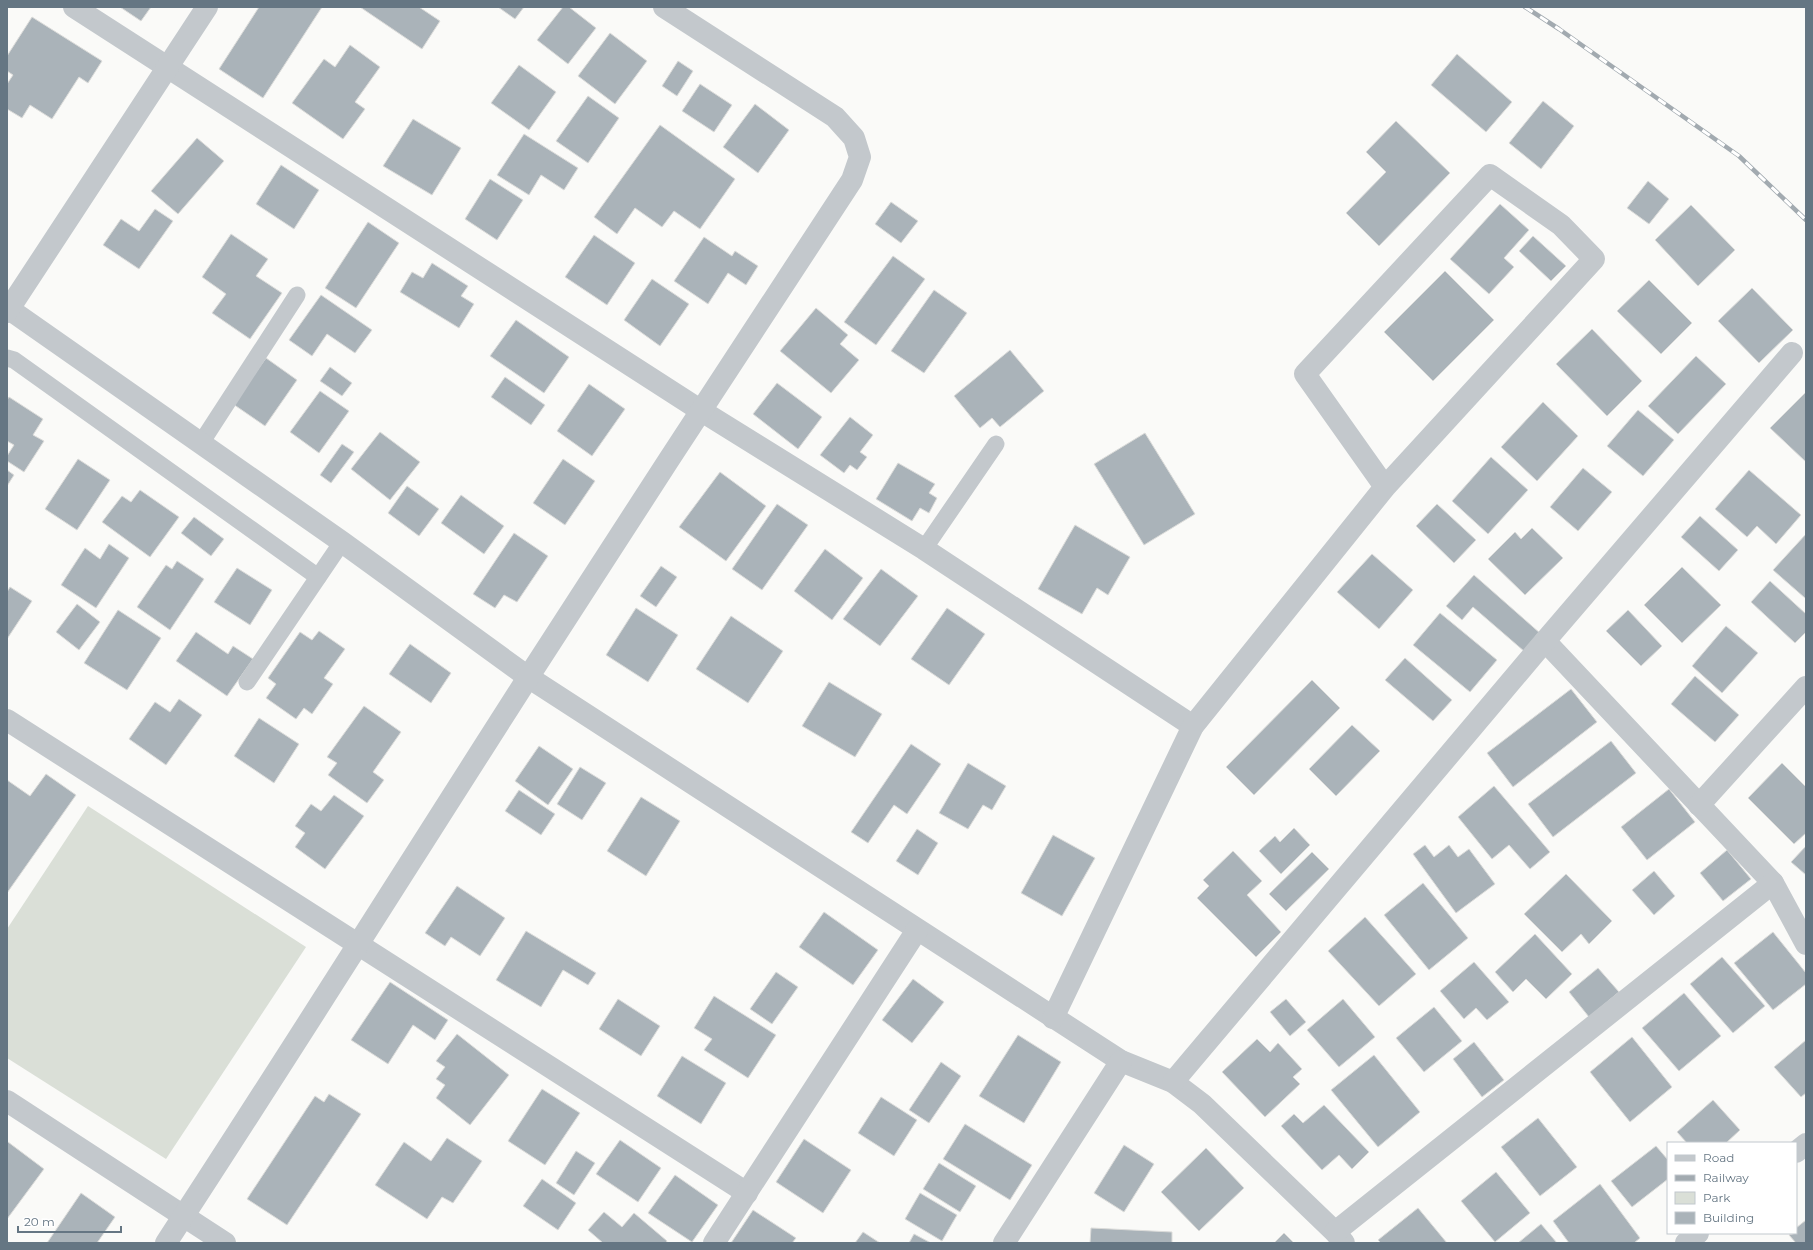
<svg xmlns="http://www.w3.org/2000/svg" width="1813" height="1250" viewBox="0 0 1813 1250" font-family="Montserrat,sans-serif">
<rect width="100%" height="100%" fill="#fafaf8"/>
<path fill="#dadfd7" d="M88 806 306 947 166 1159 7 1058V929Z"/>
<g fill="#aab3b9" stroke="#dcdcda">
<path d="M120 7H151L141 21Z"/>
<path d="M259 7H322L263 98 219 69Z"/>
<path d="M360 7H419L440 21 422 49Z"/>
<path d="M498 7H524L515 19Z"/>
<path d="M563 7H569L596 28 568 64 537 40Z"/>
<path d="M32 17 102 61 88 83 79 77 52 119 30 105 22 118 7 109V84L13 75 7 71V56Z"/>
<path d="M610 33 647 61 615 104 578 76Z"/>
<path d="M350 45 380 67 355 102 365 109 343 139 292 103 324 59 335 67Z"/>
<path d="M1457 54 1512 102 1486 132 1431 85Z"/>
<path d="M678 61 693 71 677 96 662 86Z"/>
<path d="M519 65 556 92 529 130 491 103Z"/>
<path d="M700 84 732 105 714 132 682 111Z"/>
<path d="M588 96 619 118 588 163 556 141Z"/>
<path d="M1543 101 1574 126 1541 169 1509 143Z"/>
<path d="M755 104 789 130 758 173 723 147Z"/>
<path d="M413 119 461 148 432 195 383 166Z"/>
<path d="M1396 121 1450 173 1379 246 1346 213 1386 172 1366 152Z"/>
<path d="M660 125 735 179 700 229 674 211 662 227 635 208 617 234 594 217Z"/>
<path d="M524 134 578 168 564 190 541 175 529 195 497 175Z"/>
<path d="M197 138 224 161 178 214 151 191Z"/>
<path d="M281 165 319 190 294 229 256 204Z"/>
<path d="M490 179 523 200 497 240 465 219Z"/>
<path d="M1648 181 1669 199 1649 224 1627 208Z"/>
<path d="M891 202 918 221 901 243 875 224Z"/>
<path d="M1500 204 1529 230 1504 258 1514 267 1489 294 1450 259Z"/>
<path d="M1691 205 1735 250 1698 286 1655 240Z"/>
<path d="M155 209 173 221 139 269 103 245 121 219 139 231Z"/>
<path d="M368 222 399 243 356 308 325 288Z"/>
<path d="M231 234 268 259 256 276 282 293 250 339 212 313 226 294 202 277Z"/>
<path d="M594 235 635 263 607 305 565 277Z"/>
<path d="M1533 236 1566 266 1551 281 1519 251Z"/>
<path d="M704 237 732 256 735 251 758 266 746 285 728 273 708 304 674 281Z"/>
<path d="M893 256 925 279 876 345 844 322Z"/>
<path d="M432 263 468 286 461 296 474 304 459 328 400 292 412 272 423 278Z"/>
<path d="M1445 271 1494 320 1433 381 1384 332Z"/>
<path d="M652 279 689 304 660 346 624 320Z"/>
<path d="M1649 280 1692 323 1661 354 1617 311Z"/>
<path d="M1752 288 1793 330 1759 363 1718 321Z"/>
<path d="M934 290 967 313 924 373 891 351Z"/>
<path d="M321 295 372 330 355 353 327 334 312 356 289 340Z"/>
<path d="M816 308 848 335 840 344 859 360 831 393 780 351Z"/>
<path d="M516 320 569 357 544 393 490 356Z"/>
<path d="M1592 329 1642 381 1607 416 1556 364Z"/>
<path d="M1010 350 1044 391 1000 427 992 418 980 428 954 396Z"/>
<path d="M1696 356 1726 384 1678 434 1648 406Z"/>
<path d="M266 358 297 380 265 426 233 404Z"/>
<path d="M330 367 352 383 342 396 320 381Z"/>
<path d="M505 377 545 405 531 425 491 397Z"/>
<path d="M777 383 822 417 798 449 753 414Z"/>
<path d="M589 384 625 409 592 456 557 431Z"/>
<path d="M320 391 349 411 319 453 290 432Z"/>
<path d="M1806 392V462L1770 428Z"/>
<path d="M9 397 43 419 33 435 44 441 24 472 7 461V456L14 445 7 441V400Z"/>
<path d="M1543 402 1578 436 1537 481 1501 447Z"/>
<path d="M1638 410 1674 440 1643 476 1607 446Z"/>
<path d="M850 417 873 435 860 452 867 457 857 470 850 465 844 473 820 455Z"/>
<path d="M380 432 420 462 390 500 351 469Z"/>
<path d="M1145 433 1195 514 1144 545 1094 464Z"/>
<path d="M342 444 354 452 331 483 320 475Z"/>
<path d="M1491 457 1528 490 1488 534 1452 501Z"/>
<path d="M78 459 110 480 77 530 45 509Z"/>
<path d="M563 459 595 481 565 525 533 503Z"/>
<path d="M898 463 935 484 929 493 937 498 929 513 920 508 912 521 876 499Z"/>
<path d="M1583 468 1612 492 1578 531 1550 507Z"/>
<path d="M7 470 14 475 7 486Z"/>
<path d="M1749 470 1801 515 1776 544 1757 526 1747 537 1715 509Z"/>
<path d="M720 472 766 506 726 561 679 527Z"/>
<path d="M407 486 439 509 419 536 388 513Z"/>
<path d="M140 490 179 517 150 557 102 522 122 496 131 502Z"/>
<path d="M461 495 504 526 484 554 441 523Z"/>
<path d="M777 504 808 525 762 590 732 569Z"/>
<path d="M1437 504 1476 540 1454 563 1416 526Z"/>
<path d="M1700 516 1738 550 1719 571 1681 537Z"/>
<path d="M194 517 224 539 211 556 181 533Z"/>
<path d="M1075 525 1130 557 1108 595 1097 588 1082 614 1038 589Z"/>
<path d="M1532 528 1563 558 1525 595 1488 559 1515 532 1521 539Z"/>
<path d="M514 533 548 556 517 602 504 595 495 608 473 594Z"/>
<path d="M1806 534V596L1805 598 1773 570Z"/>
<path d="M109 544 129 558 96 608 61 585 85 548 100 559Z"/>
<path d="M825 549 863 578 832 620 794 591Z"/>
<path d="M1372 554 1413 590 1379 629 1337 592Z"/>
<path d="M177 561 204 579 170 630 137 607 166 565 172 569Z"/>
<path d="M661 566 677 577 656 607 640 596Z"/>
<path d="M1682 567 1721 605 1682 643 1644 605Z"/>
<path d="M237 568 272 590 250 625 214 602Z"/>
<path d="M881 569 918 596 880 646 843 619Z"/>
<path d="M1474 575 1541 634 1525 652 1473 607 1462 620 1446 606Z"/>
<path d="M1770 581 1806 614V632L1795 643 1751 602Z"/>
<path d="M10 587 32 601 7 639V592Z"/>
<path d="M77 604 100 622 79 650 56 632Z"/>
<path d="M636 608 678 635 648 682 606 655Z"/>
<path d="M947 608 985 634 949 685 911 659Z"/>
<path d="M118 610 161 638 127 690 84 663Z"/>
<path d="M1628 610 1662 646 1641 666 1606 631Z"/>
<path d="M1440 613 1497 660 1470 692 1413 645Z"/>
<path d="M731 616 783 651 748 703 696 669Z"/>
<path d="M1726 626 1758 653 1722 693 1692 666Z"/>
<path d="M319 631 345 649 324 678 333 684 312 714 304 708 296 719 266 698 276 684 268 678 300 632 312 640Z"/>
<path d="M196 632 228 654 233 646 253 659 227 696 176 661Z"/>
<path d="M410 644 451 673 431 703 389 674Z"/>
<path d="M1405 658 1452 700 1433 721 1385 680Z"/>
<path d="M1695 676 1739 715 1715 742 1671 704Z"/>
<path d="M1312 680 1340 708 1254 795 1226 767Z"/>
<path d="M829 682 882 714 855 757 802 726Z"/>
<path d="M1571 689 1597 722 1513 787 1487 753Z"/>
<path d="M179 699 202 715 166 765 129 739 155 702 170 712Z"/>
<path d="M364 706 401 732 373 772 384 780 367 803 328 775 337 763 327 757Z"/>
<path d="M259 718 299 744 274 783 234 756Z"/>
<path d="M1352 725 1380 751 1336 796 1309 769Z"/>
<path d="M1611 741 1636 773 1553 837 1528 804Z"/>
<path d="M911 744 941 764 907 814 894 805 868 843 851 832Z"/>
<path d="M539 746 573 769 548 805 515 781Z"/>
<path d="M968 763 1006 786 992 810 983 805 968 829 939 813Z"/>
<path d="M1782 763 1806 787V833L1794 844 1748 798Z"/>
<path d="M580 767 606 783 582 820 557 804Z"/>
<path d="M46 774 76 795 7 893V780L30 796Z"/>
<path d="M1494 786 1550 852 1530 869 1509 845 1492 859 1458 817Z"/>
<path d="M1669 789 1695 822 1647 860 1621 827Z"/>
<path d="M519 790 555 814 541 835 505 811Z"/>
<path d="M334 795 364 816 325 869 295 847 305 833 295 826 311 804 321 811Z"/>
<path d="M641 797 680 821 646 876 607 851Z"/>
<path d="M1294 828 1310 845 1281 874 1259 851 1275 836 1280 842Z"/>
<path d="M917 829 938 843 918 875 896 861Z"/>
<path d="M1053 835 1095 858 1062 916 1021 893Z"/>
<path d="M1425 845 1434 857 1449 845 1458 857 1469 849 1495 884 1456 913 1413 854Z"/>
<path d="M1806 846V875L1791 862Z"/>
<path d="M1727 850 1751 879 1723 901 1700 873Z"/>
<path d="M1233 851 1262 881 1247 895 1281 932 1256 957 1197 898 1209 886 1203 880Z"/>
<path d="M1312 852 1329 869 1286 911 1269 894Z"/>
<path d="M1654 871 1675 896 1654 915 1632 890Z"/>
<path d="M1566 874 1612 921 1589 944 1581 934 1562 952 1524 914Z"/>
<path d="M1423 883 1468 938 1429 970 1384 915Z"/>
<path d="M457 886 505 918 480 956 451 937 445 946 425 933Z"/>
<path d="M824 912 878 950 853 985 799 947Z"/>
<path d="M1365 917 1416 974 1379 1006 1328 951Z"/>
<path d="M526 931 596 973 588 985 563 970 541 1007 496 980Z"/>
<path d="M1773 932 1806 973V984L1773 1010 1734 963Z"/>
<path d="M1535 934 1572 974 1546 999 1526 979 1513 992 1495 972Z"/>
<path d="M1722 957 1765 1006 1733 1033 1690 984Z"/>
<path d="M1474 962 1509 1002 1487 1020 1476 1008 1464 1019 1440 991Z"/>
<path d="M1598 968 1619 992 1589 1017 1569 992Z"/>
<path d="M776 972 798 987 772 1024 750 1009Z"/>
<path d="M913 979 944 1002 912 1043 882 1020Z"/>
<path d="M390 982 448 1020 435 1040 413 1025 388 1064 351 1040Z"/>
<path d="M1684 993 1721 1036 1679 1071 1642 1028Z"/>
<path d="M714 996 776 1035 748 1078 704 1050 712 1039 694 1028Z"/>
<path d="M618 999 660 1026 641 1056 599 1029Z"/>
<path d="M1286 999 1306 1022 1290 1036 1270 1012Z"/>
<path d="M1343 999 1375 1037 1339 1067 1307 1030Z"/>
<path d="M1434 1007 1462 1041 1424 1072 1396 1038Z"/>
<path d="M457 1034 509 1075 470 1125 436 1098 445 1085 436 1079 445 1067 436 1061Z"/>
<path d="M1018 1035 1061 1062 1024 1123 979 1096Z"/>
<path d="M1632 1037 1672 1087 1630 1122 1590 1072Z"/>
<path d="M1257 1039 1270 1052 1278 1043 1302 1069 1293 1077 1300 1084 1265 1117 1222 1072Z"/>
<path d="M1806 1040V1093L1801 1097 1774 1067Z"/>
<path d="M1474 1042 1504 1080 1482 1097 1453 1059Z"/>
<path d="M1374 1055 1420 1112 1378 1147 1331 1090Z"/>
<path d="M682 1056 726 1083 701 1124 657 1096Z"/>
<path d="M941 1062 961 1076 929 1123 909 1110Z"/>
<path d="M542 1089 580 1113 545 1165 508 1141Z"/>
<path d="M329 1094 361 1114 287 1225 247 1199 315 1096 324 1102Z"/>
<path d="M881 1097 917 1120 894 1156 858 1133Z"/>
<path d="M1713 1100 1740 1130 1726 1143H1687L1677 1132Z"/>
<path d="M1324 1105 1369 1152 1352 1169 1339 1155 1322 1170 1281 1126 1294 1114 1303 1123Z"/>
<path d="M1538 1118 1577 1167 1540 1196 1501 1147Z"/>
<path d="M965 1124 1032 1165 1010 1200 943 1159Z"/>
<path d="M447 1138 482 1161 453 1203 442 1197 427 1219 375 1185 404 1142 431 1161Z"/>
<path d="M804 1139 851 1170 823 1213 776 1182Z"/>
<path d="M620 1140 661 1168 638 1202 596 1174Z"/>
<path d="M8 1142 44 1169 7 1219V1142Z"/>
<path d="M1124 1145 1154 1164 1124 1212 1094 1193Z"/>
<path d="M1656 1146 1668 1160V1179L1632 1207 1611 1181Z"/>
<path d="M1206 1148 1244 1188 1199 1231 1161 1192Z"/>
<path d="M576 1151 595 1163 574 1195 556 1183Z"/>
<path d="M939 1163 976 1186 960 1212 923 1189Z"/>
<path d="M1496 1172 1530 1213 1495 1242 1461 1201Z"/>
<path d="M675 1175 718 1205 692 1242 648 1213Z"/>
<path d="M542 1179 576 1203 558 1230 523 1206Z"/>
<path d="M1600 1184 1640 1238 1634 1243H1569L1553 1221Z"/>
<path d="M81 1193 115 1217 97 1243H47Z"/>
<path d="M920 1193 957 1215 942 1241 905 1219Z"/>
<path d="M1418 1208 1447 1243H1381L1378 1240Z"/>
<path d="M753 1210 796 1238 792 1243H731Z"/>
<path d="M604 1212 622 1227 634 1213 667 1241 666 1243H603L588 1230Z"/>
<path d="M1806 1220V1243H1796L1789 1235 1796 1233V1228Z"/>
<path d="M1541 1224 1557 1243H1518Z"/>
<path d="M1091 1228 1172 1232V1243H1090Z"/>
<path d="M863 1232 880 1243H855Z"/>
<path d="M1284 1233 1294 1243H1274Z"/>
<path d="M914 1234 931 1243H909Z"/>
</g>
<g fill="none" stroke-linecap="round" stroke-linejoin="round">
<g stroke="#c3c8cc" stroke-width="17">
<path d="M7 358 14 360 318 577"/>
<path d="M201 443 297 295"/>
<path d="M924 549 996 444"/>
<path d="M247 682 342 542"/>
</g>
<g stroke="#c3c8cc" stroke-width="22">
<path d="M74 7 700 410 924 549 1193 726"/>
<path d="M9 309 342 542 528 677 1121 1061 1173 1082 1202 1104 1335 1232 1344 1243"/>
<path d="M1545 641 1773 883 1806 944"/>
<path d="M7 720 747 1193"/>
<path d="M1699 805 1806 687"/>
<path d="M1053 1018 1193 726 1385 487 1594 259 1561 225 1490 175 1305 374 1385 487"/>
<path d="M1173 1082 1545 641 1792 353"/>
<path d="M7 1101 225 1243"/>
<path d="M1796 1152 1806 1144"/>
<path d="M1335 1232 1773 883"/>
<path d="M714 1243 917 930"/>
<path d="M1004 1243 1121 1061"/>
<path d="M1686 1243 1698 1233"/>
</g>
<g stroke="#c3c8cc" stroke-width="22">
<path d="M7 312 207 7"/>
<path d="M166 1243C289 1055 408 865 529 676 636 510 743 345 852 180L860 157 854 138 835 117 664 7"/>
</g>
<defs>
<path id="rail" d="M1525 7 1559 29 1739 156 1806 220"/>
</defs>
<use href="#rail" stroke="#a2aab0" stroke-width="4.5"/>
<use href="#rail" stroke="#fff" stroke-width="3" stroke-dasharray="9" stroke-linecap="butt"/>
</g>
<rect width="1813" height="1250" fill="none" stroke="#657683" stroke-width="16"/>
<rect x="1667" y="1142" width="130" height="92" fill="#ffffff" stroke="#c1c8cd"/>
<rect x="1675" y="1155" width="20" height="6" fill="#c3c8cc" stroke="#c1c8cd"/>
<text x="1703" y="1162" font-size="12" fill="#657683">Road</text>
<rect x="1675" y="1175" width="20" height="6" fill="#a2aab0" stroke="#c1c8cd"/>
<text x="1703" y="1182" font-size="12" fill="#657683">Railway</text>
<rect x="1675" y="1192" width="20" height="12" fill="#dadfd7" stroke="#c1c8cd"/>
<text x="1703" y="1202" font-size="12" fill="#657683">Park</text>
<rect x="1675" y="1212" width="20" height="12" fill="#aab3b9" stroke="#c1c8cd"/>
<text x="1703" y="1222" font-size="12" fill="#657683">Building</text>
<path d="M18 1226v6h103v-6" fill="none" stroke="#657683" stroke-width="2"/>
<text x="24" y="1226" font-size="12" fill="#657683" stroke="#ffffff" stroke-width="3" paint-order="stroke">20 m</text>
</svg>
